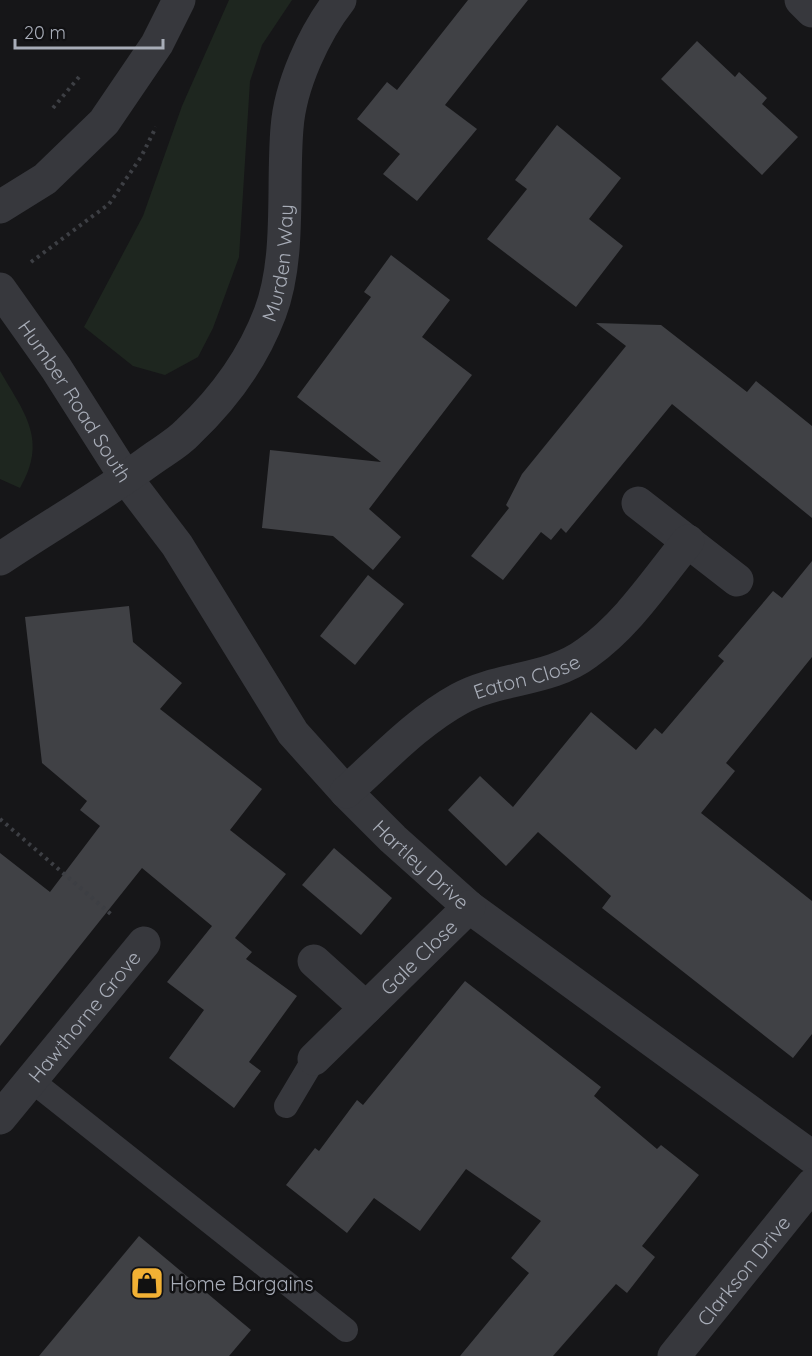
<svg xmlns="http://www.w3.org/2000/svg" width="812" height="1356" viewBox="0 0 812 1356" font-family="Quicksand,sans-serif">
<rect width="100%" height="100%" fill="#161618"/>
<g fill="#1e261f">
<path d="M229 0H292L262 45 250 81 239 257 213 328 198 357 165 375 133 366 84 327 143 216 182 106Z"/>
<path d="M0 371C25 414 48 440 20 488L0 479Z"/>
</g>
<g fill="#404145">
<path d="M468 0H528L445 105 477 129 417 201 383 174 400 154 357 119 387 82 397 90Z"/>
<path d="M697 41 735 77 739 72 767 98 762 104 798 137 762 175 661 79Z"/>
<path d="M557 125 621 178 589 219 623 246 576 307 487 239 527 189 515 180Z"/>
<path d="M391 255 450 300 422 337 472 375 369 509 401 537 373 570 333 536 262 528 270 450 381 462 297 397 371 297 364 292Z"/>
<path d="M596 323 661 325 747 392 756 381 812 426V518L672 404 566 533 561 528 551 540 541 532 503 580 471 556 509 508 506 505 522 474 626 346Z"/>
<path d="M812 561V657L726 763 735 771 701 813 812 901V1034L793 1058 602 908 611 896 538 832 506 866 448 810 480 776 513 807 591 712 636 750 655 728 662 734 724 661 718 656 773 591 782 598Z"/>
<path d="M368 575 404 604 355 665 320 636Z"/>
<path d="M129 606 133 642 182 683 160 709 262 789 230 830 286 874 235 938 252 952 246 959 297 996 249 1062 261 1071 234 1108 169 1058 204 1010 167 982 212 926 142 868 0 1046V853L50 892 100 826 80 810 87 801 42 763 25 617Z"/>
<path d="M334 848 392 898 361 935 302 885Z"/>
<path d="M465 981 601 1087 594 1096 657 1149 661 1145 699 1175 642 1246 655 1257 627 1293 616 1284 553 1356H460L529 1273 511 1258 541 1221 466 1169 420 1231 374 1198 347 1233 286 1185 315 1148 319 1151 357 1100 363 1105Z"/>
<path d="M139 1236 251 1330 229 1356H39Z"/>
</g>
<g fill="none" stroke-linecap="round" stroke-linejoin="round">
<g stroke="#3d3f44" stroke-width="4" stroke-dasharray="3 4.5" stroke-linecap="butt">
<path d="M53 108 79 77"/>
<path d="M31 262 109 204 141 157 156 127"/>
<path d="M0 819 112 915"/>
</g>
<g stroke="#37383d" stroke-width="24">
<path d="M31 1080 346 1330"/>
<path d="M286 1106 314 1059"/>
</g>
<g stroke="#37383d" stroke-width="33">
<path d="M801 0 812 11"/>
<path id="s1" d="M0 289 56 368 126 478 177 545 293 733 346 792 393 839 469 907 812 1157"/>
<path d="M638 503 737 580"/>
<path id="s2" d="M0 559C49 526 100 497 148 462 161 452 177 444 188 432 223 399 253 358 270 313 291 258 282 187 287 128 290 86 314 33 340 0"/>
<path id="s3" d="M346 792C382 760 417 722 459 699 499 677 550 681 587 653 628 624 656 580 688 541"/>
<path d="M314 961 366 1008"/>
<path id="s4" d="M314 1059 469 907"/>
<path id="s5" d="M0 1118 144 943"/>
<path id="s6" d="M674 1356 812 1185"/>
</g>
<path stroke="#37383d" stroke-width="33" d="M0 207 45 179 104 122 157 44 179 0"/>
</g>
<defs>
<symbol id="shop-square" viewBox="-11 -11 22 22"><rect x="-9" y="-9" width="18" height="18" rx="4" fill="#f2b134" stroke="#111113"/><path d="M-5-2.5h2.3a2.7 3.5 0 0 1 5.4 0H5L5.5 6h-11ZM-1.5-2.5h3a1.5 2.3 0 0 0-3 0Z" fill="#111"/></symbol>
</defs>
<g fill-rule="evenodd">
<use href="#shop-square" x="128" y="1264" width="38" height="38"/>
</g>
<g text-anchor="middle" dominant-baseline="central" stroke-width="5" stroke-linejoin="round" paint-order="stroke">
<g font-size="20" fill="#a8adb8" stroke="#111113">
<text stroke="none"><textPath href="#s2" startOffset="424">Murden Way</textPath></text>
<text stroke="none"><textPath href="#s1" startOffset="135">Humber Road South</textPath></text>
<text stroke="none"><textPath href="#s3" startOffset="218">Eaton Close</textPath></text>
<text stroke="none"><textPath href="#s1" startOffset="716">Hartley Drive</textPath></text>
<text stroke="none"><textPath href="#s4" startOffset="146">Gale Close</textPath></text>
<text stroke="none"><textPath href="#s5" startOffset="132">Hawthorne Grove</textPath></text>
<text stroke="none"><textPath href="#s6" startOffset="110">Clarkson Drive</textPath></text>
</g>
<g font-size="20" fill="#a8adb8" stroke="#111113" text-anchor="start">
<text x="170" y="1283">Home Bargains</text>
</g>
</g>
<path d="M15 39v9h148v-9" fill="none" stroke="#a8adb8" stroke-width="3"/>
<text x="24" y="39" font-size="18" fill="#a8adb8" stroke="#111113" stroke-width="4.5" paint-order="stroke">20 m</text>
</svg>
